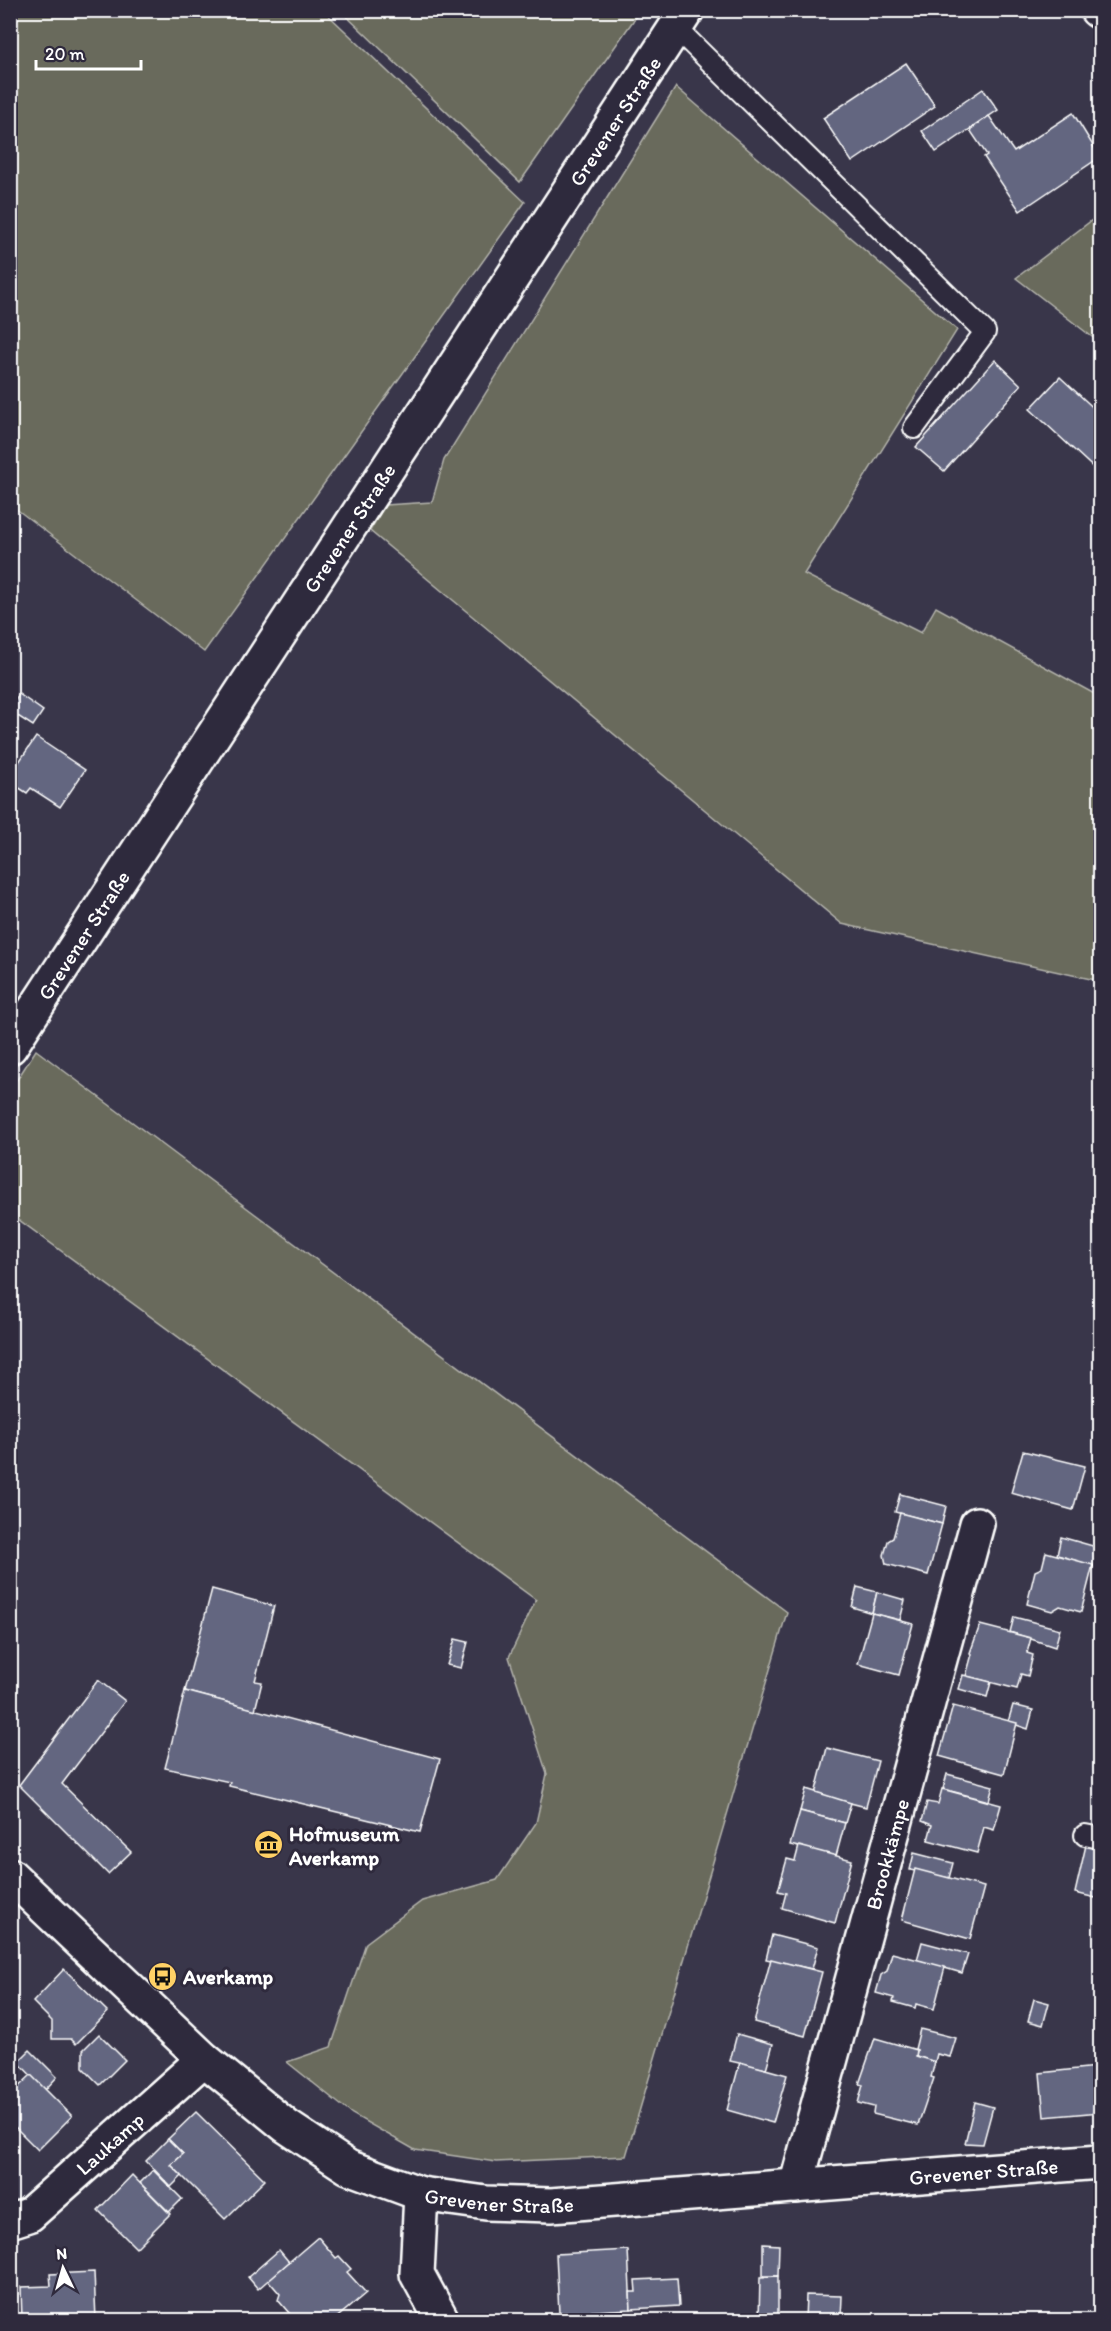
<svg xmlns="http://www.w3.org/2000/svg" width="1111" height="2331" viewBox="0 0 1111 2331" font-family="Itim,sans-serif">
<rect width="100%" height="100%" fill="#39364a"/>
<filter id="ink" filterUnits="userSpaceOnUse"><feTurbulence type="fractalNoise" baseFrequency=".0167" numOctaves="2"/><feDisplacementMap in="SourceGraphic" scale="12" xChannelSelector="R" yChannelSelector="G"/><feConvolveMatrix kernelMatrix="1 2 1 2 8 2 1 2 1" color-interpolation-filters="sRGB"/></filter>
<g filter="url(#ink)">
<g fill="#696a5b" stroke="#b4b4ad" stroke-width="1.5">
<path d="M10 11H324L525 202 204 652 11 505Z"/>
<path d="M341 11H640L520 182Z"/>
<path d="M676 87 957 330 804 574 921 633 936 607 1100 697V981L842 924 370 531 385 505 432 502 444 460Z"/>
<path d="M1100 214V343L1016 278Z"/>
<path d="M36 1050 787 1612 626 2156 496 2162 415 2150 352 2114 287 2062 331 2047 366 1943 422 1901 497 1880 536 1823 547 1774 509 1657 536 1600 11 1214V1089Z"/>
</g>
<g fill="#636680" stroke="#fff" stroke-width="1.5">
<path d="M906 63 935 106 852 162 823 118Z"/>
<path d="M983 89 998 110 936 152 922 131Z"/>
<path d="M1073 113 1100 157 1020 211 984 157 987 155 970 130 989 116 1014 152Z"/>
<path d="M995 360 1021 385 944 471 916 447Z"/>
<path d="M1060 377 1100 414V474L1030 409Z"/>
<path d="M19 694 43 711 33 726 10 711Z"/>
<path d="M36 737 85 770 60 807 31 788 27 793 10 782V775Z"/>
<path d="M1023 1451 1085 1466 1073 1510 1011 1493Z"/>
<path d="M900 1494 946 1506 942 1524 895 1512Z"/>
<path d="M900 1513 942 1524 928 1575 886 1564 884 1555 888 1541 893 1538Z"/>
<path d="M1061 1537 1100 1548V1568L1057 1555Z"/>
<path d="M1046 1552 1093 1565 1081 1612 1060 1606 1052 1611 1027 1604 1035 1571 1042 1568Z"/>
<path d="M857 1587 877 1592 872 1613 852 1607Z"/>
<path d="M212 1589 274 1606 255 1681 262 1682 255 1710 185 1691Z"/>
<path d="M877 1592 905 1600 900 1620 872 1613Z"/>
<path d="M872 1613 913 1624 899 1675 858 1664Z"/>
<path d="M1014 1617 1060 1629 1055 1647 1010 1632Z"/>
<path d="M980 1625 1031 1638 1027 1653 1033 1655 1028 1676 1021 1674 1017 1689 966 1676 972 1654 970 1653Z"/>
<path d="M455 1639 468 1642 461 1668 447 1665Z"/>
<path d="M963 1675 991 1682 987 1697 959 1689Z"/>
<path d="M98 1680 125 1701 62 1784 131 1852 108 1874 19 1785Z"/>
<path d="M185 1691 440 1759 420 1832 229 1786 230 1782 165 1768Z"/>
<path d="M1013 1705 1033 1710 1028 1729 1008 1722Z"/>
<path d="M953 1706 1017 1723 1004 1774 939 1756Z"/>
<path d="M827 1748 878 1761 866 1807 815 1794Z"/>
<path d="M947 1774 993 1786 989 1801 943 1789Z"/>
<path d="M806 1789 851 1803 845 1823 800 1811Z"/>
<path d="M942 1789 1001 1805 994 1830 984 1827 977 1853 928 1840 932 1825 922 1821 927 1802 938 1804Z"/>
<path d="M800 1811 845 1823 836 1856 790 1845Z"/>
<path d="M1086 1845 1100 1849V1899L1075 1893Z"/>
<path d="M799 1846 852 1860 835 1923 782 1908 786 1893 778 1891 787 1859 795 1861Z"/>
<path d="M914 1853 953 1863 949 1878 910 1870Z"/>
<path d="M915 1869 984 1887 970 1939 902 1920Z"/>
<path d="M772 1935 818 1947 812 1969 766 1959Z"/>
<path d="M922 1942 968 1954 962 1973 917 1960Z"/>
<path d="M892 1953 945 1967 934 2009 916 2004 915 2008 893 2002 894 1998 876 1993 881 1975 887 1971Z"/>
<path d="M771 1959 822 1972 805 2036 754 2022Z"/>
<path d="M64 1969 108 2012 76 2044 71 2039H52V2021L33 2002Z"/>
<path d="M1034 1999 1049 2003 1043 2025 1028 2021Z"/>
<path d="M920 2029 956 2038 950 2057 937 2054 935 2062 916 2056 917 2050 915 2049Z"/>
<path d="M99 2034 125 2060 100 2085 83 2068V2050Z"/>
<path d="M737 2034 773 2044 766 2069 730 2061Z"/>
<path d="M875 2038 917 2050 916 2056 935 2062 931 2077 934 2078 918 2125 873 2114 874 2107 858 2103 863 2085 859 2084Z"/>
<path d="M30 2050 57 2077 45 2090 18 2062Z"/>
<path d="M740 2062 787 2075 773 2123 727 2110Z"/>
<path d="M1096 2067 1100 2112 1044 2117 1040 2073Z"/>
<path d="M31 2075 72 2116 38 2150 10 2122V2095Z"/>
<path d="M975 2102 993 2107 983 2144 965 2143Z"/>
<path d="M196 2112 265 2180 225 2219 171 2165 183 2154 168 2139Z"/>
<path d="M168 2139 183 2154 171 2165 182 2176 171 2187 146 2161Z"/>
<path d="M153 2170 182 2199 169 2212 140 2183Z"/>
<path d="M132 2175 170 2214 136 2248 98 2210Z"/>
<path d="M318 2237 336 2258 339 2256 351 2269 347 2272 366 2293 334 2320H295L278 2300 280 2294 268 2280Z"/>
<path d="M763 2244 779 2245 778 2276H763Z"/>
<path d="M279 2250 289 2262 258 2289 248 2277Z"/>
<path d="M628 2250 631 2309 559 2313 556 2254Z"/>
<path d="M94 2272 96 2320H22L21 2287 51 2286 50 2274Z"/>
<path d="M778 2276V2320H759L760 2277Z"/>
<path d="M677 2278 679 2306 631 2309 630 2292H636L635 2280Z"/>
<path d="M806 2295 842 2296 841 2320H805Z"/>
</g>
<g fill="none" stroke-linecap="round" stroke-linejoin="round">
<defs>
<g id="lane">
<path d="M676 28 985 332 914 428"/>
<path d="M1085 1835 1100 1838"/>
</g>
<g id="street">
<path d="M1097 10 1100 12"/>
<path id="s1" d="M10 1047 687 10"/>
<path id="s2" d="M796 2186 977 1524"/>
<path d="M421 2194 417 2274 442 2320"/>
<path id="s3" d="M10 2221 29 2215 204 2059"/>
</g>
<g id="secondary">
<path id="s4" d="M10 1875 204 2059 286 2126 348 2167 421 2194 486 2203 551 2205 1100 2162"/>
</g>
</defs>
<use href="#lane" stroke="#fff" stroke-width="24"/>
<use href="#street" stroke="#fff" stroke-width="38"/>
<use href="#secondary" stroke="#fff" stroke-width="38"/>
<use href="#lane" stroke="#2f2a3d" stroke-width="20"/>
<use href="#street" stroke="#2f2a3d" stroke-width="33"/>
<use href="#secondary" stroke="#2f2a3d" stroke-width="33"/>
</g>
</g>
<defs>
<symbol id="museum-disc" viewBox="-11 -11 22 22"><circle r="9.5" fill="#ffd166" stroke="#2f2a3d"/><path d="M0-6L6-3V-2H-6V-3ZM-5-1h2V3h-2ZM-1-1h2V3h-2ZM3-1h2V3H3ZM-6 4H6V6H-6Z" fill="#111"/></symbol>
<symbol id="bus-disc" viewBox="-11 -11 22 22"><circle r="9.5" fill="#ffd166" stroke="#2f2a3d"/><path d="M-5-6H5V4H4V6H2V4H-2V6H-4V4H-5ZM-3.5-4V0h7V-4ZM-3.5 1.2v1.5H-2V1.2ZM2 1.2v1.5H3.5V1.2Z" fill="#111"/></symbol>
</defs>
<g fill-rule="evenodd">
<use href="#museum-disc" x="252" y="1828" width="33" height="33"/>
<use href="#bus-disc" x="146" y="1960" width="33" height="33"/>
</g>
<g text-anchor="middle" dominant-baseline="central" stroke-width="6" stroke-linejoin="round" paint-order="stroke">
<g font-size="21" fill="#fff" stroke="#2f2a3d">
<text stroke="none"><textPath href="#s1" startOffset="1106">Grevener Straße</textPath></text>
<text stroke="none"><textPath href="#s1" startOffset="620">Grevener Straße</textPath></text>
<text stroke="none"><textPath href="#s1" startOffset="134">Grevener Straße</textPath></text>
<text stroke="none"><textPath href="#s2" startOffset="344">Brookkämpe</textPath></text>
<text stroke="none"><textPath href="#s3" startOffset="128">Laukamp</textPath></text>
<text stroke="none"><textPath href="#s4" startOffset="1090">Grevener Straße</textPath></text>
<text stroke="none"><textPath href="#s4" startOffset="604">Grevener Straße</textPath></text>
</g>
<g font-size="21" font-weight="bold" fill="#fff" stroke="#2f2a3d" text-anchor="start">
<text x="289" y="1833">Hofmuseum<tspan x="289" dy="24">Averkamp</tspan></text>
<text x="183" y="1976">Averkamp</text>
</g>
</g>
<rect width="1111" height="2331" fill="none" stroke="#2f2a3d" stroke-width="36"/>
<rect x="18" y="18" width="1075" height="2295" fill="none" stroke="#fff" stroke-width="2" filter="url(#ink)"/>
<g transform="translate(63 2268) rotate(355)" stroke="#2f2a3d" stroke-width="4.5" paint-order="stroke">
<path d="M0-4.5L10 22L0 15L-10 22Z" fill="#ffffff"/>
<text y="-9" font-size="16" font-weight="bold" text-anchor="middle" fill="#ffffff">N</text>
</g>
<path d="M36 60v9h105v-9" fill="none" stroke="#ffffff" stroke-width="3"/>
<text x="45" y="60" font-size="18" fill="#ffffff" stroke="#2f2a3d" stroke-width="4.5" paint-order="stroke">20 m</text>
</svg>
